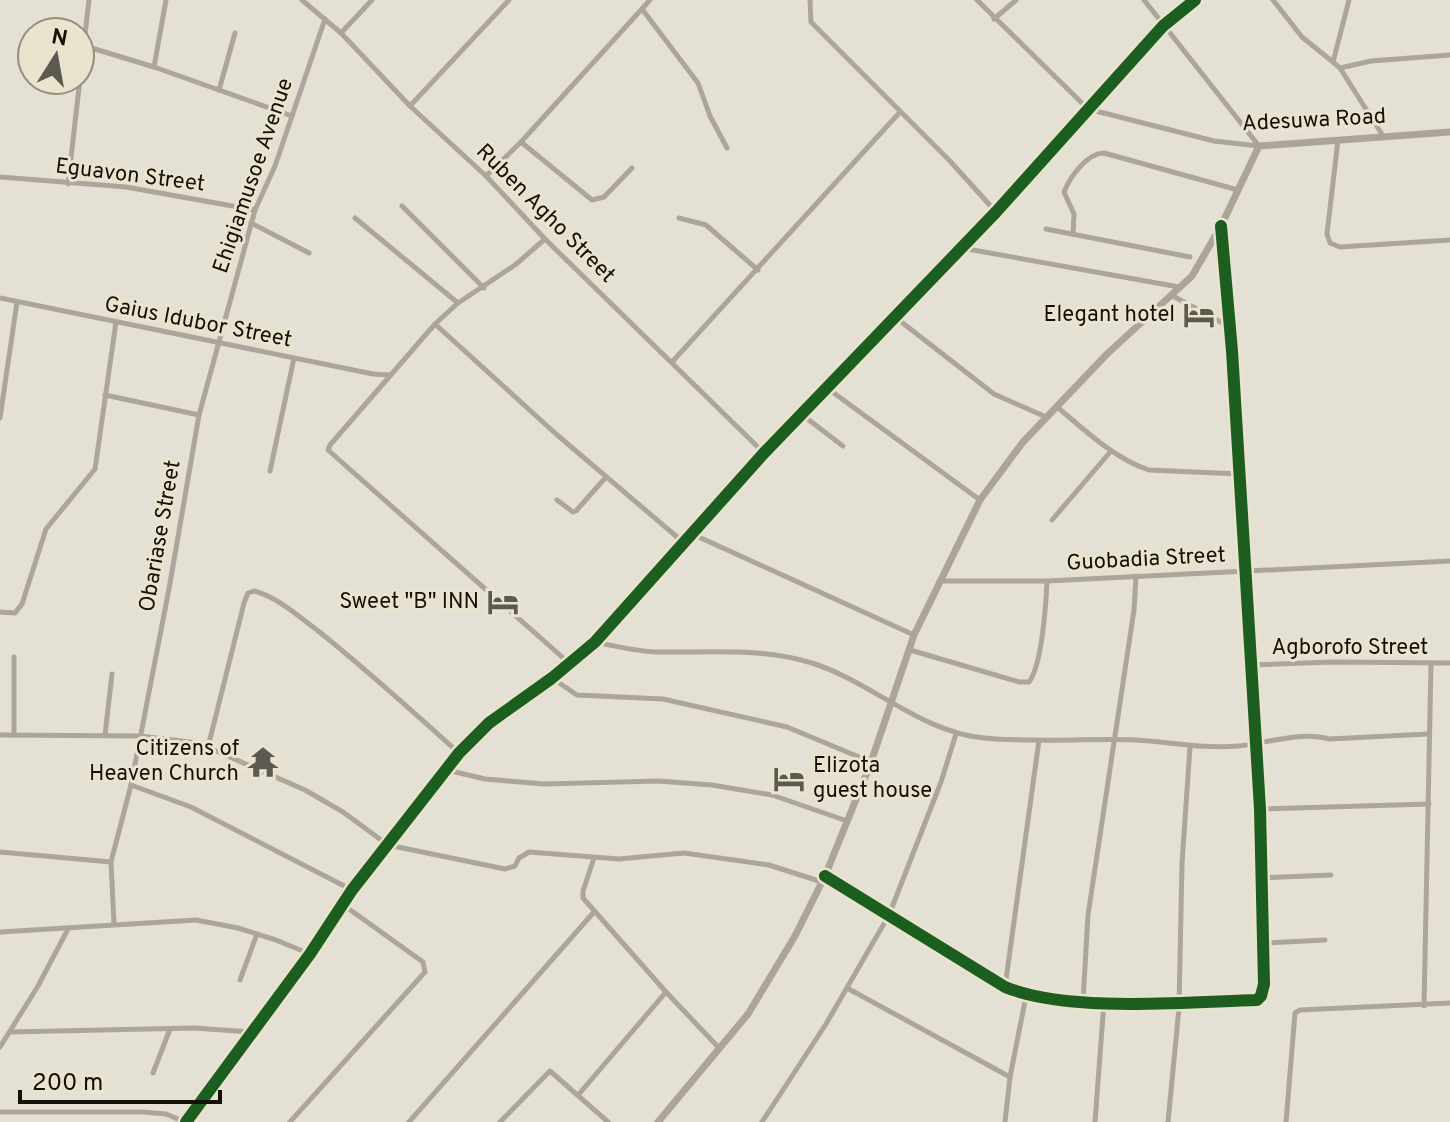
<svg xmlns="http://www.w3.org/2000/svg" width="1450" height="1122" viewBox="0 0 1450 1122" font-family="Overpass,sans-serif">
<rect width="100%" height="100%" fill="#e4e0d3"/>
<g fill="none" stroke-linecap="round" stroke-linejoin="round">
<g stroke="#ada59a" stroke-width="5">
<path d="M302 0 341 33 410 106 486 176 545 239 764 453"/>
<path d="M810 0 811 22 950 161 996 212"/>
<path d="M977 0 1088 109 1214 141 1259 146"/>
<path d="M1144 0 1259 146"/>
<path d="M1273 0 1302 37 1333 62"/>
<path d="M1349 0 1333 62 1340 68 1383 136"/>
<path d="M642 9 698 83 710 116 727 148"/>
<path d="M994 19 1016 0"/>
<path d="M341 33 372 0"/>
<path d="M85 46 154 67 292 116"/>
<path d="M154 67 166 0"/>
<path d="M1340 68 1371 61 1450 55"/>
<path d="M219 90 235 33"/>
<path d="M410 106 509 0"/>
<path d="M1338 140 1327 234 1330 243 1340 247 1450 240"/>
<path d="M521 142 592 200 604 197 632 168"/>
<path d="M486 176 521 142 650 0"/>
<path d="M0 177 126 187 255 210"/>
<path d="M68 184 89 0"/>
<path d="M402 206 484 288"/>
<path d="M355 218 458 303"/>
<path d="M679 218 706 225 758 270"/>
<path d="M251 223 309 253"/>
<path d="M1046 229 1190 257"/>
<path d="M1073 234 1074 214 1064 192C1070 177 1087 153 1104 153L1238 190"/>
<path d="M545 239 515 265 458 303 435 324 330 445 328 450 570 664"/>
<path d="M962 248 1179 287"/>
<path d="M1171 295 1228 326"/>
<path d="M0 298 373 374 390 375"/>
<path d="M895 317 994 394 1046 417"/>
<path d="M435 324 556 434 683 542"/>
<path d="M672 362 900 112"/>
<path d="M827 388 980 500"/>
<path d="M105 395 199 415"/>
<path d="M1057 407C1085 430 1113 458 1149 470L1240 474"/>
<path d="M801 414 843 446"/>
<path d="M0 418 17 302"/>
<path d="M270 471 294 358"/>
<path d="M557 500 573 512 576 511 606 477"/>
<path d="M1052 520 1111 451"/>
<path d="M690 533 914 635"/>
<path d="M939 581H1047L1450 561"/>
<path d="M0 612 15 613 22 604 46 529 95 469 116 322"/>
<path d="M595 642C614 646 635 651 655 652 707 653 761 647 812 663 872 682 920 732 984 738 1035 743 1085 738 1136 740 1171 742 1204 749 1239 746 1268 743 1301 731 1329 739L1428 734"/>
<path d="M910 650 1019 682H1029C1042 665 1046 604 1047 581"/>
<path d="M14 657V735"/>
<path d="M1250 665 1333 662 1450 663"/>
<path d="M552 678 577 695 663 699 787 727 871 762"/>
<path d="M0 735 140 736 198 743 305 790 343 812 388 845 505 869 515 866 519 858 529 852 619 859 684 853 769 865 822 882"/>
<path d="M105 735 112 674"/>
<path d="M208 747 244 603 248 593 254 591C277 597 298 616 317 630 366 669 412 711 459 753"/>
<path d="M447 770 485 779 544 784 658 781 712 785 772 795 847 821"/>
<path d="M131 785 191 807 352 890"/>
<path d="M1260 809 1429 804"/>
<path d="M0 852 111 862"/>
<path d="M594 858 583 891V898L666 992 720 1049"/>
<path d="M825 876 1005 987C1068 1013 1187 1002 1257 1000L1261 996 1264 984 1260 809 1232 351 1221 227"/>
<path d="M1261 878 1331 875"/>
<path d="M114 924 111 862 131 785 169 589 199 415 255 210 275 166 325 19"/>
<path d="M0 932 196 920 238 928 276 940 310 954"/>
<path d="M1263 943 1325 940"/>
<path d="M240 980 257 934"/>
<path d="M1005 987 1039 740"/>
<path d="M847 988 1010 1077"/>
<path d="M1083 1001 1088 915 1134 610 1136 576"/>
<path d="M1424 1006 1431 664"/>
<path d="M10 1032 194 1028 251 1032"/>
<path d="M0 1047 38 986 68 929"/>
<path d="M153 1073 170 1029"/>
<path d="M579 1094 666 992"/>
<path d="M0 1112H143L166 1114 185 1122"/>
<path d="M186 1122 310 954 352 890 459 753 489 723 552 678 595 642 764 453 996 212 1163 26 1195 0"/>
<path d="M290 1122 425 972 423 962 342 904"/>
<path d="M409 1122 594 912"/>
<path d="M500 1122 550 1071 608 1122"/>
<path d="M762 1122 826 1024 889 915 941 782 956 734"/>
<path d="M1005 1122 1010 1077 1026 996"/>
<path d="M1095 1122 1104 1002"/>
<path d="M1168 1122 1179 1008 1182 863 1190 747"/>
<path d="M1286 1122 1295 1013 1300 1010 1450 1003"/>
</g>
<path stroke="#ada497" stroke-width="7" d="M658 1122 748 1014 795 936 825 876 870 765 914 635 980 500 1023 442 1107 354 1192 276 1221 226 1259 146 1450 132"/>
<defs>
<g id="cycleway">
<path d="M825 876 1005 987C1068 1013 1187 1002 1257 1000L1261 996 1264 984 1260 809 1232 351 1221 226"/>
<path d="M186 1122 310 954 352 890 459 753 489 723 552 678 595 642 764 453 996 212 1163 26 1195 0"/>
</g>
</defs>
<use href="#cycleway" stroke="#eae3cd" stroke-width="17"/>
<use href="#cycleway" stroke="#1b5e20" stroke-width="12"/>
</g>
<defs>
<symbol id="hotel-bare" viewBox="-9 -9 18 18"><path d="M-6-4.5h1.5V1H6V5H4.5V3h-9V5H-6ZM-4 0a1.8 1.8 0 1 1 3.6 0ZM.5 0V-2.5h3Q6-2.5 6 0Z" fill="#5c5950" stroke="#eae3cd" stroke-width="2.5" paint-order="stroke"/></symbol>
<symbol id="temple-bare" viewBox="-9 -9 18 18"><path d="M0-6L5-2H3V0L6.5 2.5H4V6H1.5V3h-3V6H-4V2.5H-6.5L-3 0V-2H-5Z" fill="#5c5950" stroke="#eae3cd" stroke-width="2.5" paint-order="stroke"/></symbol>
</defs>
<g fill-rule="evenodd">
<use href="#hotel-bare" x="1177" y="293" width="44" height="44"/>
<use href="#hotel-bare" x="481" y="580" width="44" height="44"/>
<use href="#temple-bare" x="241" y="740" width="44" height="44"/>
<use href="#hotel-bare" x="767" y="757" width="44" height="44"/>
</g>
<g text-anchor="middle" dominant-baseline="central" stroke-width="6" stroke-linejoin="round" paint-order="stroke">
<g font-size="22" fill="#131109" stroke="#eae3cd">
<text transform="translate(1314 121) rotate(-3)">Adesuwa Road</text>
<text transform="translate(130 176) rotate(7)">Eguavon Street</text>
<text transform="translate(254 176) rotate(-71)">Ehigiamusoe Avenue</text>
<text transform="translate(545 214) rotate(45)">Ruben Agho Street</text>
<text transform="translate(198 323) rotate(11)">Gaius Idubor Street</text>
<text transform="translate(161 536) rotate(-80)">Obariase Street</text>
<text transform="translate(1146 560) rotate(-3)">Guobadia Street</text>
<text x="1350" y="648">Agborofo Street</text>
</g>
<g font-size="22" fill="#131109" stroke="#eae3cd" text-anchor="end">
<text x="1175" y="315">Elegant hotel</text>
<text x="479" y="602">Sweet "B" INN</text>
<text x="239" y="749">Citizens of<tspan x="239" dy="25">Heaven Church</tspan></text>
<text x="813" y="766" text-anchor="start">Elizota<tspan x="813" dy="25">guest house</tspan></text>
</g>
</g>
<g transform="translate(56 56) rotate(11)"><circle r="38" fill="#eae3cd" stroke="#948f7f" stroke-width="2"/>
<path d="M0-6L14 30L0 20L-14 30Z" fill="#5c5950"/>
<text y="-12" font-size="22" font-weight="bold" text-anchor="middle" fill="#131109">N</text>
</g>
<path d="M20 1090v12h200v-12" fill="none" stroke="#131109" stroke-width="4"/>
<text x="32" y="1090" font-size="24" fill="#131109" stroke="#eae3cd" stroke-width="6" paint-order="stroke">200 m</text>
</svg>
